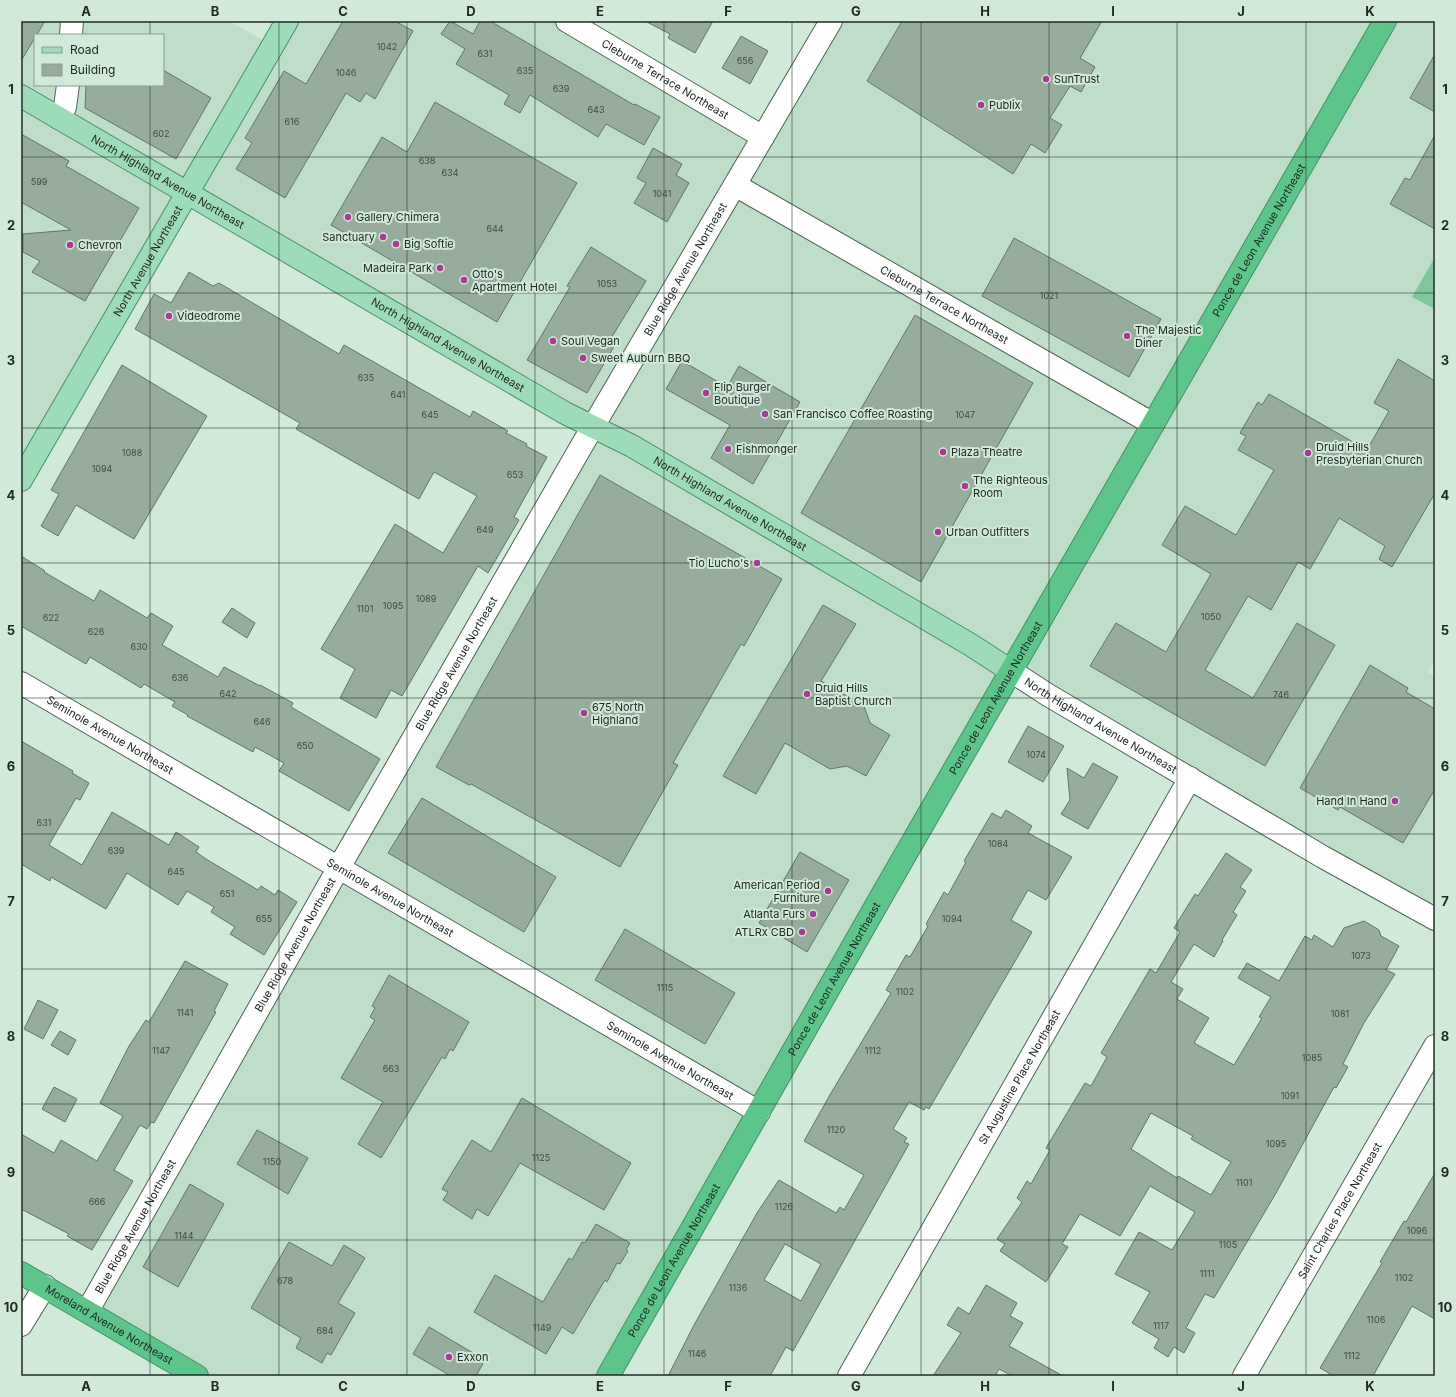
<svg xmlns="http://www.w3.org/2000/svg" width="1456" height="1397" viewBox="0 0 1456 1397" font-family="Inter,sans-serif">
<rect width="100%" height="100%" fill="#d0e9d9"/>
<path fill="#bfdec9" fill-rule="evenodd" d="M21 21H229L268 43 281 21H572L762 131 827 21H1435V660L1428 672 1435 676V923L1011 671 611 1376H197L88 1310 601 437 182 203 33 460 21 453ZM35 35H163V85H35Z"/>
<path fill="#7dc79a" d="M1435 257V309L1412 297Z"/>
<g fill="#96ad9d" stroke="#607667" fill-rule="evenodd">
<path d="M21 21H45L21 61Z"/>
<path d="M343 21H395L413 31 375 99 366 93 360 102 346 93 285 198 236 169 252 143 245 138 284 71 306 84Z"/>
<path d="M450 21 473 34 480 21H490L634 105 635 104 660 117 644 145 606 124 598 137 530 95 520 113 504 104 509 95 456 64 465 49 441 34Z"/>
<path d="M645 21H713L695 53 668 38 670 34Z"/>
<path d="M902 21H1102L1080 58 1095 67 1081 92 1070 86 1050 118 1062 125 1045 153 1031 144 1013 174 867 81Z"/>
<path d="M741 36 768 51 750 84 722 68Z"/>
<path d="M1435 54V112L1410 98Z"/>
<path d="M163 70 211 98 176 159 85 108 86 85H163Z"/>
<path d="M435 102 577 183 497 322 331 225 382 137 407 152Z"/>
<path d="M21 134 69 161 66 166 139 208 85 301 32 272 40 261 23 252V234L71 230 21 202Z"/>
<path d="M1435 135V229L1390 204 1405 178 1410 180Z"/>
<path d="M653 148 682 164 676 175 689 183 667 222 634 203 646 183 637 178Z"/>
<path d="M1014 238 1161 319 1129 377 982 296Z"/>
<path d="M591 247 646 281 610 340 616 343 587 393 527 360 570 287 567 286Z"/>
<path d="M189 272 213 286 219 283 339 354 344 345 470 417 473 411 508 431 506 433 527 444 526 446 547 457 514 517 519 520 488 573 478 566 402 696 391 690 376 718 340 698 355 669 321 649 395 524 443 553 477 496 434 472 419 499 296 429 300 423 135 329 154 294 171 303Z"/>
<path d="M915 315 1033 383 921 582 801 513Z"/>
<path d="M1398 359 1435 381V493L1392 567 1379 559 1385 546 1339 518 1310 569 1298 562 1271 610 1248 596 1205 670 1253 698 1297 623 1335 645 1265 766 1090 666 1116 623 1166 652 1211 574 1162 545 1185 506 1236 535 1274 470 1238 450 1246 436 1240 433 1258 402 1262 405 1269 394 1367 450 1389 411 1374 403Z"/>
<path d="M682 361 727 387 739 366 800 402 753 484 711 458 730 425 666 389Z"/>
<path d="M122 365 207 416 134 539 76 505 58 536 41 526 59 494 51 490Z"/>
<path d="M600 475 782 579 744 646 741 644 673 763 678 765 620 867 471 784 469 785 436 767Z"/>
<path d="M21 556 45 571 44 572 94 601 100 590 147 618 151 613 173 626 162 645 218 677 224 667 260 686V685L293 703 291 707 380 759 349 811 279 771 284 763 255 747 253 752 187 716 188 715 172 706 175 702 144 684 141 688 90 657 86 664 21 626Z"/>
<path d="M823 605 856 624 821 681 864 706 870 723 890 735 866 776 847 766 830 769 785 743 756 794 723 776Z"/>
<path d="M232 608 255 623 247 638 222 622Z"/>
<path d="M1370 665 1408 688 1406 692 1435 709V789L1403 843 1340 807 1338 810 1300 788Z"/>
<path d="M1028 726 1064 746 1043 782 1008 762Z"/>
<path d="M21 741 73 771 72 773 89 783 80 800 76 798 49 845 82 865 112 812 169 845 176 832 199 847 196 852 206 859 258 890 261 886 275 895 278 890 297 902 264 955 230 934 235 927 211 912 214 907 187 891 178 905 127 873 106 909 51 877 50 881 21 864Z"/>
<path d="M1093 763 1118 777 1088 829 1061 814 1070 800 1067 768 1084 778Z"/>
<path d="M422 798 556 877 524 932 388 853Z"/>
<path d="M1006 810 1032 826 1028 833 1072 857 1046 900 1028 890 1011 920 1032 932 929 1109 926 1107 924 1110 909 1102 893 1129 907 1138 904 1142 909 1144 793 1351 786 1347 770 1376H668L694 1325 757 1213 779 1180 836 1213 840 1207 844 1210 864 1175 804 1141 831 1093 891 993 886 990 906 955 910 957 928 926 926 924 944 892 948 895 966 862 964 861 992 813 1001 818ZM785 1244 821 1264 801 1301 764 1280Z"/>
<path d="M800 852 849 880 807 952 759 923Z"/>
<path d="M1226 853 1252 870 1240 887 1246 891 1233 912 1237 915 1222 940 1223 941 1214 957 1194 944 1171 982 1183 989 1177 999 1209 1018 1194 1043 1234 1065 1262 1018 1259 1017 1271 997 1238 978 1247 963 1279 981 1305 936 1312 940 1314 935 1333 947 1344 928 1364 921 1379 930 1381 936 1399 946 1386 970 1395 974 1364 1023 1343 1064 1348 1067 1336 1088 1334 1087 1276 1193 1214 1298 1205 1294 1186 1328 1195 1333 1184 1353 1174 1347 1168 1357 1154 1348 1159 1339 1132 1323 1150 1292 1115 1274 1139 1232 1172 1250 1195 1212 1150 1186 1120 1236 1080 1214 1062 1244 1068 1247 1046 1282 1000 1251 1005 1244 997 1239 1022 1202 1017 1198 1027 1181 1031 1184 1050 1150 1046 1148 1085 1083 1091 1086 1107 1057 1101 1053 1150 969 1156 973 1180 932 1174 928 1195 894 1198 896ZM1151 1113 1193 1136 1191 1139 1231 1162 1211 1195 1178 1176 1177 1178 1131 1149Z"/>
<path d="M625 929 735 993 705 1044 595 980Z"/>
<path d="M185 961 228 984 214 1011 216 1012 154 1123 151 1122 147 1129 140 1125 114 1170 133 1181 92 1250 67 1236 69 1234 21 1209V1134L54 1153 61 1140 97 1161 123 1116 100 1103 129 1046 146 1020 149 1022Z"/>
<path d="M389 975 469 1022 453 1051 450 1049 445 1059 442 1057 381 1158 358 1144 383 1102 341 1078 375 1020 370 1017 375 1008 372 1006Z"/>
<path d="M38 1000 58 1010 43 1039 24 1029Z"/>
<path d="M60 1031 76 1040 68 1055 51 1045Z"/>
<path d="M54 1087 77 1099 65 1122 42 1109Z"/>
<path d="M522 1098 631 1163 604 1210 520 1163 488 1216 477 1209 472 1219 443 1200 448 1192 442 1189 472 1140 491 1152Z"/>
<path d="M257 1130 308 1158 288 1194 237 1164Z"/>
<path d="M1435 1173V1319L1412 1306 1373 1376H1334L1320 1368 1382 1263 1380 1262 1404 1221 1406 1222Z"/>
<path d="M190 1184 224 1204 178 1287 143 1267Z"/>
<path d="M596 1224 630 1243 626 1250 628 1251 620 1264 617 1263 607 1282 605 1280 573 1334 562 1327 546 1354 474 1312 495 1275 543 1302 569 1258 572 1260 582 1242 585 1243Z"/>
<path d="M289 1242 332 1266 344 1245 365 1258 338 1303 355 1313 331 1355 327 1353 322 1363 296 1348 301 1338 251 1308Z"/>
<path d="M986 1285 1017 1303 1010 1316 1023 1323 1009 1346 1063 1376H1012L999 1369 995 1376H933L961 1333 947 1325 958 1307 969 1314Z"/>
<path d="M429 1327 485 1360 476 1376H451L413 1354Z"/>
</g>
<g fill="none" stroke-linecap="round" stroke-linejoin="round">
<defs>
<g id="minor">
<path id="s1" d="M567 21 763 137"/>
<path d="M71 35 72 21"/>
<path d="M59 118 65 107 68 85"/>
<path id="s2" d="M735 185 1153 424"/>
<path id="s3" d="M1011 671 1048 695 1323 857 1435 919"/>
<path id="s4" d="M21 683 759 1112"/>
<path id="s5" d="M88 1310 330 883 581 447 831 21"/>
<path d="M21 1325 45 1286"/>
<path id="s6" d="M849 1376 1190 778"/>
<path id="s7" d="M1244 1376 1435 1046"/>
</g>
<g id="major">
<path id="s8" d="M21 96 565 413 632 446 971 645 1011 671"/>
<path id="s9" d="M21 480 287 21"/>
</g>
<g id="highway">
<path id="s10" d="M21 1273 197 1376"/>
<path id="s11" d="M608 1376 885 890 1385 21"/>
</g>
</defs>
<use href="#minor" stroke="#4d6355" stroke-width="24"/>
<use href="#major" stroke="#478f66" stroke-width="24"/>
<use href="#highway" stroke="#478f66" stroke-width="24"/>
<use href="#minor" stroke="#fff" stroke-width="22"/>
<use href="#major" stroke="#9ddcb9" stroke-width="22"/>
<use href="#highway" stroke="#5cc58a" stroke-width="22"/>
</g>
<path fill="none" stroke="#202a24" stroke-width="1" stroke-opacity="0.55" d="M150 21V35M279 21V1376M407 21V1376M535 21V1376M664 21V1376M792 21V1376M921 21V1376M1049 21V1376M1177 21V1376M1306 21V1376M150 85V1376M21 157H1435M21 293H1435M21 428H1435M21 563H1435M21 698H1435M21 834H1435M21 969H1435M21 1104H1435M21 1240H1435"/>
<g fill="#aa3994" stroke="#d0e9d9" stroke-width="1.5">
<circle cx="1046" cy="79" r="4"/>
<circle cx="981" cy="105" r="4"/>
<circle cx="348" cy="217" r="4"/>
<circle cx="383" cy="237" r="4"/>
<circle cx="396" cy="244" r="4"/>
<circle cx="70" cy="245" r="4"/>
<circle cx="440" cy="268" r="4"/>
<circle cx="464" cy="280" r="4"/>
<circle cx="169" cy="316" r="4"/>
<circle cx="1127" cy="336" r="4"/>
<circle cx="553" cy="341" r="4"/>
<circle cx="583" cy="358" r="4"/>
<circle cx="706" cy="393" r="4"/>
<circle cx="765" cy="414" r="4"/>
<circle cx="728" cy="449" r="4"/>
<circle cx="943" cy="452" r="4"/>
<circle cx="1308" cy="453" r="4"/>
<circle cx="965" cy="486" r="4"/>
<circle cx="938" cy="532" r="4"/>
<circle cx="757" cy="563" r="4"/>
<circle cx="807" cy="694" r="4"/>
<circle cx="584" cy="713" r="4"/>
<circle cx="1395" cy="801" r="4"/>
<circle cx="828" cy="891" r="4"/>
<circle cx="813" cy="914" r="4"/>
<circle cx="802" cy="932" r="4"/>
<circle cx="449" cy="1357" r="4"/>
</g>
<g text-anchor="middle" dominant-baseline="central" stroke-width="4" stroke-linejoin="round" paint-order="stroke">
<g font-size="9" fill="#3e4b42">
<text x="387" y="46">1042</text>
<text x="485" y="53">631</text>
<text x="745" y="60">656</text>
<text x="525" y="70">635</text>
<text x="346" y="72">1046</text>
<text x="561" y="88">639</text>
<text x="596" y="109">643</text>
<text x="292" y="121">616</text>
<text x="161" y="133">602</text>
<text x="427" y="160">638</text>
<text x="450" y="172">634</text>
<text x="39" y="181">599</text>
<text x="662" y="193">1041</text>
<text x="495" y="228">644</text>
<text x="607" y="283">1053</text>
<text x="1049" y="295">1021</text>
<text x="366" y="377">635</text>
<text x="398" y="394">641</text>
<text x="430" y="414">645</text>
<text x="965" y="414">1047</text>
<text x="132" y="452">1088</text>
<text x="102" y="468">1094</text>
<text x="515" y="474">653</text>
<text x="485" y="529">649</text>
<text x="426" y="598">1089</text>
<text x="393" y="605">1095</text>
<text x="365" y="608">1101</text>
<text x="1211" y="616">1050</text>
<text x="51" y="617">622</text>
<text x="96" y="631">626</text>
<text x="139" y="646">630</text>
<text x="180" y="677">636</text>
<text x="228" y="693">642</text>
<text x="1281" y="694">746</text>
<text x="262" y="721">646</text>
<text x="305" y="745">650</text>
<text x="1036" y="754">1074</text>
<text x="44" y="822">631</text>
<text x="998" y="843">1084</text>
<text x="116" y="850">639</text>
<text x="176" y="871">645</text>
<text x="227" y="893">651</text>
<text x="264" y="918">655</text>
<text x="952" y="918">1094</text>
<text x="1361" y="955">1073</text>
<text x="665" y="987">1115</text>
<text x="905" y="991">1102</text>
<text x="185" y="1012">1141</text>
<text x="1340" y="1013">1081</text>
<text x="161" y="1050">1147</text>
<text x="873" y="1050">1112</text>
<text x="1312" y="1057">1085</text>
<text x="391" y="1068">663</text>
<text x="1290" y="1095">1091</text>
<text x="836" y="1129">1120</text>
<text x="1276" y="1143">1095</text>
<text x="541" y="1157">1125</text>
<text x="272" y="1161">1150</text>
<text x="1244" y="1182">1101</text>
<text x="97" y="1201">666</text>
<text x="784" y="1206">1126</text>
<text x="1417" y="1230">1096</text>
<text x="184" y="1235">1144</text>
<text x="1228" y="1244">1105</text>
<text x="1207" y="1273">1111</text>
<text x="1404" y="1277">1102</text>
<text x="285" y="1280">678</text>
<text x="738" y="1287">1136</text>
<text x="1376" y="1319">1106</text>
<text x="1161" y="1325">1117</text>
<text x="542" y="1327">1149</text>
<text x="325" y="1330">684</text>
<text x="697" y="1353">1146</text>
<text x="1352" y="1355">1112</text>
</g>
<g font-size="11" fill="#202a24" stroke="#d0e9d9">
<text stroke="none"><textPath href="#s1" startOffset="114">Cleburne Terrace Northeast</textPath></text>
<text stroke="none"><textPath href="#s8" startOffset="170">North Highland Avenue Northeast</textPath></text>
<text stroke="none"><textPath href="#s11" startOffset="1309">Ponce de Leon Avenue Northeast</textPath></text>
<text stroke="none"><textPath href="#s9" startOffset="253">North Avenue Northeast</textPath></text>
<text stroke="none"><textPath href="#s5" startOffset="1200">Blue Ridge Avenue Northeast</textPath></text>
<text stroke="none"><textPath href="#s2" startOffset="241">Cleburne Terrace Northeast</textPath></text>
<text stroke="none"><textPath href="#s8" startOffset="494">North Highland Avenue Northeast</textPath></text>
<text stroke="none"><textPath href="#s8" startOffset="818">North Highland Avenue Northeast</textPath></text>
<text stroke="none"><textPath href="#s5" startOffset="744">Blue Ridge Avenue Northeast</textPath></text>
<text stroke="none"><textPath href="#s11" startOffset="781">Ponce de Leon Avenue Northeast</textPath></text>
<text stroke="none"><textPath href="#s3" startOffset="105">North Highland Avenue Northeast</textPath></text>
<text stroke="none"><textPath href="#s4" startOffset="103">Seminole Avenue Northeast</textPath></text>
<text stroke="none"><textPath href="#s4" startOffset="427">Seminole Avenue Northeast</textPath></text>
<text stroke="none"><textPath href="#s5" startOffset="420">Blue Ridge Avenue Northeast</textPath></text>
<text stroke="none"><textPath href="#s11" startOffset="457">Ponce de Leon Avenue Northeast</textPath></text>
<text stroke="none"><textPath href="#s4" startOffset="751">Seminole Avenue Northeast</textPath></text>
<text stroke="none"><textPath href="#s6" startOffset="344">St Augustine Place Northeast</textPath></text>
<text stroke="none"><textPath href="#s7" startOffset="191">Saint Charles Place Northeast</textPath></text>
<text stroke="none"><textPath href="#s5" startOffset="96">Blue Ridge Avenue Northeast</textPath></text>
<text stroke="none"><textPath href="#s11" startOffset="133">Ponce de Leon Avenue Northeast</textPath></text>
<text stroke="none"><textPath href="#s10" startOffset="102">Moreland Avenue Northeast</textPath></text>
</g>
<g font-size="11" fill="#202a24" stroke="#d0e9d9" text-anchor="start">
<text x="1054" y="79">SunTrust</text>
<text x="989" y="105">Publix</text>
<text x="356" y="217">Gallery Chimera</text>
<text x="375" y="237" text-anchor="end">Sanctuary</text>
<text x="404" y="244">Big Softie</text>
<text x="78" y="245">Chevron</text>
<text x="432" y="268" text-anchor="end">Madeira Park</text>
<text x="472" y="274">Otto's<tspan x="472" dy="13">Apartment Hotel</tspan></text>
<text x="177" y="316">Videodrome</text>
<text x="1135" y="330">The Majestic<tspan x="1135" dy="13">Diner</tspan></text>
<text x="561" y="341">Soul Vegan</text>
<text x="591" y="358">Sweet Auburn BBQ</text>
<text x="714" y="387">Flip Burger<tspan x="714" dy="13">Boutique</tspan></text>
<text x="773" y="414">San Francisco Coffee Roasting</text>
<text x="1316" y="447">Druid Hills<tspan x="1316" dy="13">Presbyterian Church</tspan></text>
<text x="736" y="449">Fishmonger</text>
<text x="951" y="452">Plaza Theatre</text>
<text x="973" y="480">The Righteous<tspan x="973" dy="13">Room</tspan></text>
<text x="946" y="532">Urban Outfitters</text>
<text x="749" y="563" text-anchor="end">Tio Lucho's</text>
<text x="815" y="688">Druid Hills<tspan x="815" dy="13">Baptist Church</tspan></text>
<text x="592" y="707">675 North<tspan x="592" dy="13">Highland</tspan></text>
<text x="1387" y="801" text-anchor="end">Hand In Hand</text>
<text x="820" y="885" text-anchor="end">American Period<tspan x="820" dy="13">Furniture</tspan></text>
<text x="805" y="914" text-anchor="end">Atlanta Furs</text>
<text x="794" y="932" text-anchor="end">ATLRx CBD</text>
<text x="457" y="1357">Exxon</text>
</g>
</g>
<rect width="1456" height="1397" fill="none" stroke="#d0e9d9" stroke-width="44"/>
<rect x="34" y="34" width="130" height="52" fill="#d0e9d9" stroke="#8a9d91"/>
<rect x="42" y="47" width="20" height="6" fill="#9ddcb9" stroke="#8a9d91"/>
<text x="70" y="54" font-size="12" fill="#202a24">Road</text>
<rect x="42" y="64" width="20" height="12" fill="#96ad9d" stroke="#8a9d91"/>
<text x="70" y="74" font-size="12" fill="#202a24">Building</text>
<rect x="22" y="22" width="1412" height="1353" fill="none" stroke="#202a24" stroke-width="1.5"/>
<g font-size="13" text-anchor="middle" font-weight="bold" fill="#202a24">
<text x="86" y="16">A</text>
<text x="215" y="16">B</text>
<text x="343" y="16">C</text>
<text x="471" y="16">D</text>
<text x="600" y="16">E</text>
<text x="728" y="16">F</text>
<text x="856" y="16">G</text>
<text x="985" y="16">H</text>
<text x="1113" y="16">I</text>
<text x="1241" y="16">J</text>
<text x="1370" y="16">K</text>
<text x="11" y="94">1</text>
<text x="1445" y="94">1</text>
<text x="11" y="230">2</text>
<text x="1445" y="230">2</text>
<text x="11" y="365">3</text>
<text x="1445" y="365">3</text>
<text x="11" y="500">4</text>
<text x="1445" y="500">4</text>
<text x="11" y="635">5</text>
<text x="1445" y="635">5</text>
<text x="11" y="771">6</text>
<text x="1445" y="771">6</text>
<text x="11" y="906">7</text>
<text x="1445" y="906">7</text>
<text x="11" y="1041">8</text>
<text x="1445" y="1041">8</text>
<text x="11" y="1177">9</text>
<text x="1445" y="1177">9</text>
<text x="11" y="1312">10</text>
<text x="1445" y="1312">10</text>
<text x="86" y="1391">A</text>
<text x="215" y="1391">B</text>
<text x="343" y="1391">C</text>
<text x="471" y="1391">D</text>
<text x="600" y="1391">E</text>
<text x="728" y="1391">F</text>
<text x="856" y="1391">G</text>
<text x="985" y="1391">H</text>
<text x="1113" y="1391">I</text>
<text x="1241" y="1391">J</text>
<text x="1370" y="1391">K</text>
</g>
</svg>
